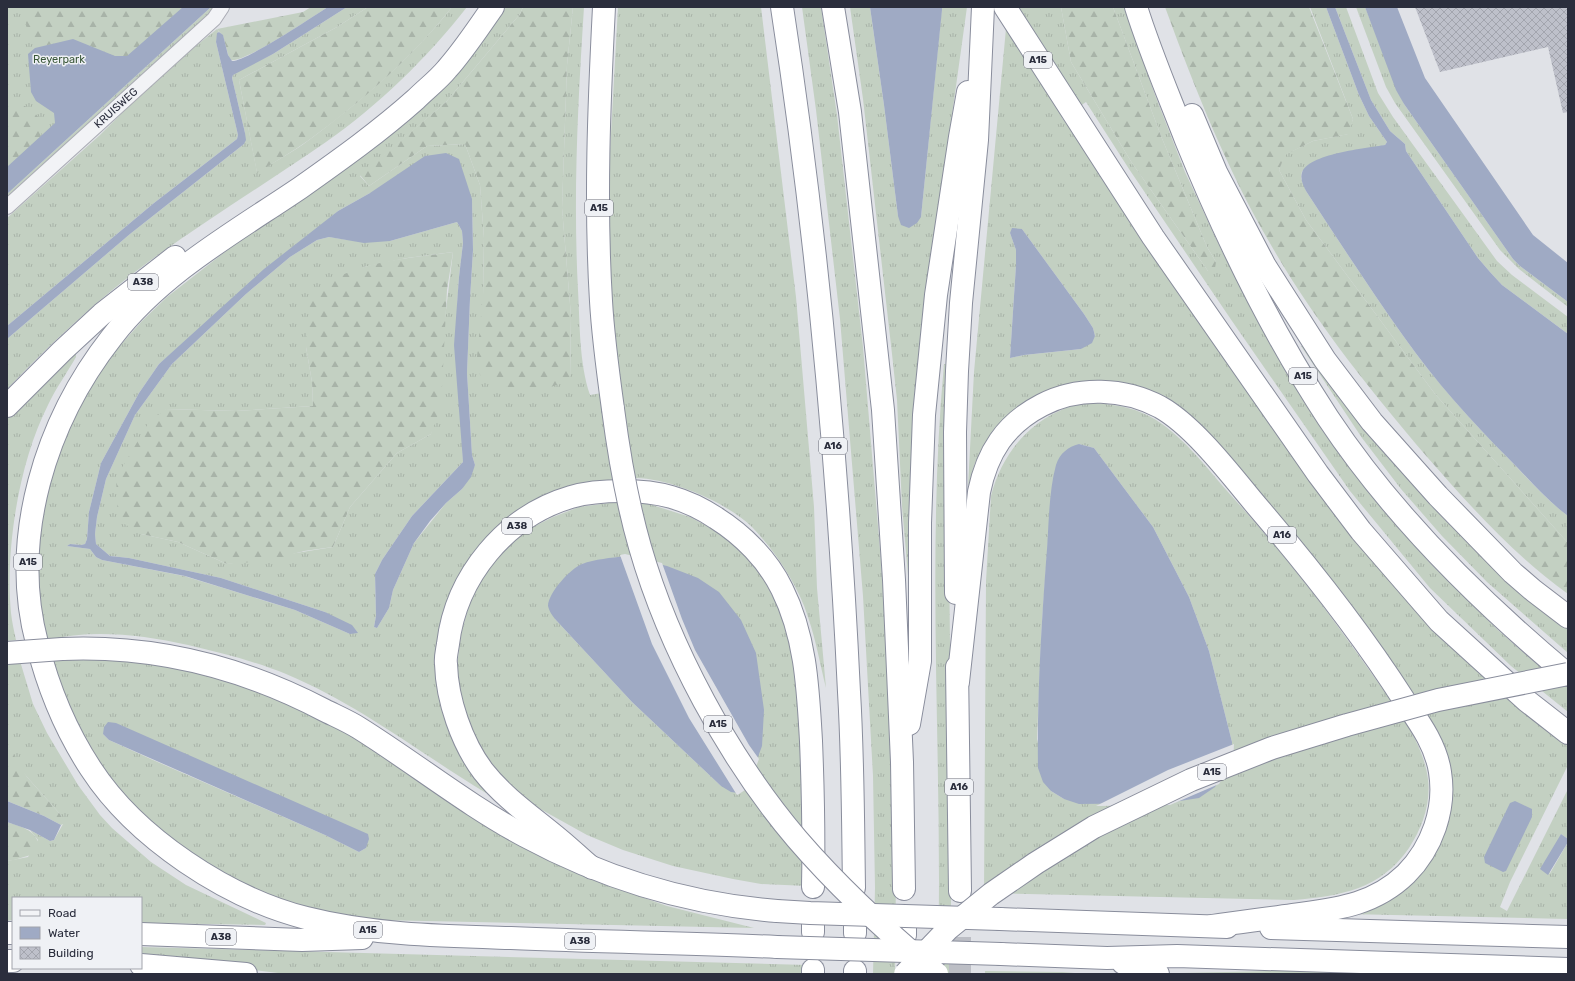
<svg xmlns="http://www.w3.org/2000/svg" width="1575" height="981" viewBox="0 0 1575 981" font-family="Rubik,sans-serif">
<defs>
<pattern id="grass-tufts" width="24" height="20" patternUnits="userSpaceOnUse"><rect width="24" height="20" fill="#c3d0c2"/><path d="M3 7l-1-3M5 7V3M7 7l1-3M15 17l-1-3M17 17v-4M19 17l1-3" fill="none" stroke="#a8b3a8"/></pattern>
<pattern id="forest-firs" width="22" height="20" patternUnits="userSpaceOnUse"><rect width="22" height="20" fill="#c3d0c2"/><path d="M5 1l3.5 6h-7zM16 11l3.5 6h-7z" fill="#a8b3a8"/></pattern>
<pattern id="building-cross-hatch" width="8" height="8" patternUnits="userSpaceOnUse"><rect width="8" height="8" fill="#bec0ca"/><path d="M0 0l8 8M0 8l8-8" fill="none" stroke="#a3a5ae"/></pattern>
</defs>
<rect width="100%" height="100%" fill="#e0e2e7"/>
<g fill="url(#grass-tufts)" fill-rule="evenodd">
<path d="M7 7H188L7 182Z"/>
<path d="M211 7H214L206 19 7 200V194Z"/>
<path d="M347 7H368L337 27 239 80 257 172C274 162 293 152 309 140 361 101 412 58 452 7H467C427 58 379 105 326 142 268 182 208 219 151 260 99 298 52 342 7 389V339L130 234 244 144 245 133 232 78 234 73 273 54Z"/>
<path d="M506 7H523L520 14 446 102 360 176 369 186 427 146 465 144 480 185 484 238 483 295 570 380 571 316 562 208 567 65 573 7H584C578 101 573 195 578 290 580 324 579 362 590 395L619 390 615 372 606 224 618 7H761L796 297 814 507 817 588 826 688C820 664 816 640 808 617 798 585 775 551 752 527 726 502 672 479 636 478 627 477 617 479 608 480V484L511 518 440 663 489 790 486 793C420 753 358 704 286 674 254 661 222 653 188 645 141 635 94 629 47 640L38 593V555L47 489 57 455 74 414 108 359 142 321 167 297 230 248 277 214 493 26ZM370 193 472 199 473 250 470 299 467 373 472 455 475 465 462 489 446 503 414 543 393 590 389 608 377 628 374 627 376 616 375 574 382 560 412 516 463 462 457 308 459 277 463 243 462 231 457 222 390 241 348 240 329 237 317 240 290 257 246 294 172 364 135 415 106 479 97 517 95 534 96 544 110 556 129 558 221 578 325 612 350 634 295 610 184 576 102 560 96 557 90 549 67 546 70 544 81 545 85 544 87 539 89 512 101 463 139 393 159 364 338 211ZM453 252 431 434 397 453 350 507 333 547 227 564 178 542 141 534 166 409 236 411 313 406 312 382 306 347 364 267 407 258Z"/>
<path d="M802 7H821L837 115 863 347 883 586 894 815 896 875 895 974H873L875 888 873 776 863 596 840 319 816 110Z"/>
<path d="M850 7H870L884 105 898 216 921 217 942 7H967L932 259 922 344 909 508V587L902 506 897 400 892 354 863 99Z"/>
<path d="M1008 7H1061L1071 62 1132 163 1208 271 1216 262 1207 247 1161 136 1113 7H1125L1155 95 1185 172 1221 249 1266 334 1366 487 1430 563 1499 631 1532 660 1568 687V712L1511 666 1430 588 1350 491 1232 321 1129 169 1086 102 1062 118 1114 186 1314 476 1568 739V765L1510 882 1500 907 1507 911 1568 789V839L1561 834 1549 875 1568 842V919L1348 914 1408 886 1444 754 1164 398 1139 387 1114 383 1000 429 984 446 975 463 968 487 974 372ZM1022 229 1084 314 1093 328 1095 336 1081 349 1024 355 1010 358 1016 265V250L1010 233Z"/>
<path d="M1310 7H1326L1359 95 1369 116 1387 142 1385 145 1302 171 1301 178 1306 191C1338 240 1370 289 1404 337 1436 382 1472 422 1511 461 1529 480 1547 500 1568 516V543L1435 394 1306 220 1279 170 1284 155 1313 141 1348 134 1353 119Z"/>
<path d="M1335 7H1346L1378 93 1393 117 1497 261 1512 275 1568 317V334L1502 285 1490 272 1478 258 1406 151 1405 144 1390 131 1371 100Z"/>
<path d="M1356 7H1365L1404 104 1513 259 1520 266 1568 302V307L1519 269 1500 250 1395 103 1386 87Z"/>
<path d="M217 29 219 32H218L216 42 238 135 237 139 154 203 7 326V218L100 135 125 110 192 49Z"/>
<path d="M1301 346H1303C1345 399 1384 455 1430 504 1471 550 1521 587 1568 626V653L1487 582 1442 536 1401 489 1362 438Z"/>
<path d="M76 351V357C67 373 56 388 48 405 19 462 5 549 11 613 12 622 14 631 16 640L7 641V414Z"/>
<path d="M944 364H947L952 832 950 974H938C938 943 939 913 939 882 939 709 928 536 944 364Z"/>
<path d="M1093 403C1112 404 1132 407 1149 416 1181 433 1205 466 1228 492 1253 520 1278 548 1301 578 1326 609 1349 642 1372 674 1394 705 1423 740 1428 779 1431 804 1422 828 1409 848 1381 889 1341 896 1294 900L984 893 986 581 991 496C1001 456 1027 423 1066 408 1074 405 1084 404 1093 403ZM1079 444 1094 448 1153 527 1189 597 1209 651 1232 742 1064 799 1051 791 1037 739 1042 621 1051 500Z"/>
<path d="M616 502 646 503 690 517 707 526 728 540 748 559 763 578 777 605 789 634 803 711 807 886 761 884 733 879 673 866 623 850 587 835 524 800 478 751 459 696 457 666 461 634 471 598 484 574 501 552 525 531 553 517 579 507ZM625 556 721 786 632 702 555 619 582 564Z"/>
<path d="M51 657 155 661 246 683 328 722 562 864 613 887 667 906 754 928 375 920 331 914 287 904 249 889 174 844 113 786 82 740ZM103 734 366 848 359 852 325 835 153 760 109 740Z"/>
<path d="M20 661 33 704 47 733 78 785 100 815 112 828 151 862 186 885 266 923 265 925 141 923V898H13V920L7 921V861L28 857 38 840 30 830 50 841 54 840 63 824 60 814 27 777 19 767 7 744V663Z"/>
<path d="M141 947 807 965V974H286L238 968 141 959Z"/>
<path d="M1321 970 1363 974 1179 973Z"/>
<path d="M985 971 1062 972 1088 974H985Z"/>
</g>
<g fill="url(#forest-firs)">
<path d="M20 7H183L128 56H115L73 39 35 48Z"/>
<path d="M311 7H328C312 17 245 63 231 60L229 58 223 36 217 29 303 12Z"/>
<path d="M368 7H452C412 58 361 102 309 140 292 152 274 162 257 173L239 80 337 27Z"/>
<path d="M523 7H573L567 65 562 208 571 316 570 376V380L551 387 511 389 480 375 477 357 483 295 484 238 480 185 465 144 427 146 369 186 360 175 446 102 520 14Z"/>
<path d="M1061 7H1113L1161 136 1207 247 1216 262 1214 274 1208 271 1132 163 1071 62Z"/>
<path d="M1165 7H1309L1353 119 1349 134 1313 141 1285 155 1279 170 1306 220 1435 394 1568 543V594C1515 556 1471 507 1428 458 1371 391 1315 322 1271 245 1227 170 1195 89 1165 7Z"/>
<path d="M7 101C20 103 33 107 40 120 42 124 41 131 41 136L7 167Z"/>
<path d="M453 252 447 290 441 407 431 434 397 453 350 507 333 547 304 551 267 561 227 564 178 542 141 534 118 520 116 478 149 422 166 409 236 411 313 406 312 382 306 347 310 300C318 293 326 283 336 278 368 261 417 257 453 252Z"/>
<path d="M7 744 27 777 60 814 63 820V824L61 825 44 816 7 801Z"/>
<path d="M7 822C21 827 35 829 39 845L34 854 14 860 7 861Z"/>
</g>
<g fill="#9faac4">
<path d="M183 7H211L7 194V167L55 123 54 113 36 101 31 92 28 54 35 48 73 39 115 56H127Z"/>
<path d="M328 7H347L273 54 233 75 232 78 245 133 246 140 244 144 130 234 7 339V326L154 203 237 139 238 135 216 42 217 33 219 32 223 35 228 55 232 61C247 61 312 17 328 7Z"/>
<path d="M870 7H942V10L921 217 917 223 909 228 901 225 898 216 884 105Z"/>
<path d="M1326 7H1335L1371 100 1390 131 1405 144 1406 151 1478 258 1490 272 1502 285 1568 334V516C1546 500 1528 478 1509 459 1471 421 1435 381 1404 337 1370 289 1338 240 1306 191 1303 185 1300 179 1302 173 1307 154 1367 148 1385 145L1387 142 1369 116 1359 95Z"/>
<path d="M1365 7H1397L1425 78 1533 235 1568 263V302L1520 266 1513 259 1404 104 1396 90Z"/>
<path d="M446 153 459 159 472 199 473 250 470 299 467 373 472 455 475 465 471 477 462 489 446 503 430 521 414 543 393 590 389 608 377 628 374 627 376 616 375 574 382 560 412 516 463 462 454 345 459 277 463 243 462 231 457 222 390 241 364 243 329 237 317 240 290 257 246 294 172 364 135 415 106 479 97 517 95 534 96 544 110 556 129 558 221 578 325 612 352 625 358 633 350 634 295 610 185 576 102 560 96 557 90 549 67 546 70 544 81 545 85 544 87 539 89 512 101 463 139 393 159 364 264 269 338 211 370 193 425 156Z"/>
<path d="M1012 228 1022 229 1084 314 1093 328 1095 336 1092 343 1081 349 1024 355 1010 358 1016 265V250L1010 233Z"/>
<path d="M1079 444 1094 448 1153 527 1189 597 1209 651 1232 742 1231 762 1215 787 1199 798 1167 803 1079 804 1064 799 1051 791 1043 782 1038 768C1037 699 1041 630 1046 562 1049 531 1048 494 1056 465 1060 453 1068 447 1079 444Z"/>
<path d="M625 556 667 566 698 578 719 592 741 620 756 653 764 710 762 746 749 781 738 793 731 792 721 786 632 702 555 619C552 615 549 611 548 606 548 593 571 568 582 564 595 559 611 558 625 556Z"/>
<path d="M108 722 116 723 368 834 369 839 366 848 359 852 325 835 109 740 103 734 104 727Z"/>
<path d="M7 801 44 816 61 825 54 840 50 841 30 830 7 822Z"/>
<path d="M1515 801 1532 809V817L1506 871 1503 872 1485 863 1484 857 1510 803Z"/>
<path d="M1561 834 1568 839V842L1548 875 1540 869Z"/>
</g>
<g fill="#e0e2e7">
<path d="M625 554 662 563 682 619 695 650 749 745 759 759 750 782 745 790 739 794 737 795 689 718 652 644 620 555Z"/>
<path d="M1234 744 1233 763 1219 784 1170 805 1096 806 1168 770Z"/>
</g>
<path fill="url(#building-cross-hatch)" d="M1415 7H1568V112L1563 113 1548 47 1440 72Z"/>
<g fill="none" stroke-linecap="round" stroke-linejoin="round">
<path stroke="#bcbec5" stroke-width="22" stroke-dasharray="22 11" stroke-linecap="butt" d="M960 974V937"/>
<defs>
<path id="street" d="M7 207 214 19 222 7"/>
<g id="highway">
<path d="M493 7C478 28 464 50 447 69 438 80 426 89 416 99 379 132 341 159 300 188 235 232 161 273 112 337 46 421 9 537 37 643 48 687 66 731 91 769 136 838 227 898 306 918 373 935 442 936 511 938 600 942 689 943 777 947"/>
<path d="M604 7C599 104 595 203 601 301 603 337 608 373 613 409"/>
<path d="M782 7C817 234 838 463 849 692 853 758 853 823 854 888"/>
<path d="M833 7 850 112 883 410 894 580 902 762 904 889"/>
<path d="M1005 7 1153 237 1318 474 1361 531 1439 621 1527 701 1568 733"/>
<path d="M1136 7C1150 52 1169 96 1186 140 1225 236 1271 331 1328 418 1393 516 1478 600 1568 675"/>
<path d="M1192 115 1216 172 1265 266 1325 360 1372 422 1438 496 1513 573 1534 591 1568 617"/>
<path d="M7 406 62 351 102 314 175 257"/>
<path d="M956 593 955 432 957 371 961 303 977 140 983 7"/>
<path d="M62 649C156 645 242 667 324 710 336 716 348 721 359 728 415 763 467 805 525 836 603 878 689 904 777 911"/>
<path d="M957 667 960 891"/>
<path d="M958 682 979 492C987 453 1005 424 1042 405 1078 386 1124 388 1160 407 1194 426 1231 475 1256 505 1309 567 1360 631 1404 700 1419 722 1436 745 1440 772 1446 809 1432 848 1406 874 1373 906 1335 909 1293 915 1266 919 1239 922 1212 926"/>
<path d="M909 724 920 661V523L924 415 936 295 960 137 968 92"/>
<path d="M592 868C581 859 571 849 560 840 534 818 505 799 483 771 462 743 447 700 446 664 445 658 447 651 448 644 456 576 506 516 571 497 588 492 605 491 623 491 658 491 686 498 716 518 743 535 768 560 782 589 806 637 808 689 811 741 813 790 814 838 813 887"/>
<path d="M1000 919 1227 927"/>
<path d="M855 926V933"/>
<path d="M1271 928 1568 937"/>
<path d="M813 932V924"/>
<path d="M7 933H13"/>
<path d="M141 934 302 940 362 938"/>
<path d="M905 935V927"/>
<path d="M1001 954 1107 958 1177 956 1568 969"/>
<path d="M7 961H13"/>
<path d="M1123 963 1158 974"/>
<path d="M141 965 246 974"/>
<path d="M813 970V974"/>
<path d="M855 971V974"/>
</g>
</defs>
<use href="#street" stroke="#aaacb4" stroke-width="16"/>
<use href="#highway" stroke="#898d9c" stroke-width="24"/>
<use href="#street" stroke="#f2f3f6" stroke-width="14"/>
<use href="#highway" stroke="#fff" stroke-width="22"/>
<defs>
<g id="highway-bridge">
<path d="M613 409C619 455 627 502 640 547 669 648 729 759 797 839 840 889 887 932 937 974"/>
<path d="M7 653 62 649"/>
<path d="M777 911 810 913 1000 919"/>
<path d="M777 947 1001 954"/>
<path d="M905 974 948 929 991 894 1036 863 1094 827 1191 780 1272 748 1347 725 1438 700 1568 674"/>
</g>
</defs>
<use href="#highway-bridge" stroke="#898d9c" stroke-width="24" stroke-linecap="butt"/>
<use href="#highway-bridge" stroke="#fff" stroke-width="22"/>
</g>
<g text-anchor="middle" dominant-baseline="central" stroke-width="3" stroke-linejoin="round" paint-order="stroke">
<g fill="#eff1f5" stroke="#666874" stroke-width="1">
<rect x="1024" y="52" width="28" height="16" rx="3"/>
<rect x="585" y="200" width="28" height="16" rx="3"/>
<rect x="128" y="274" width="30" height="16" rx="3"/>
<rect x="1289" y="368" width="28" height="16" rx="3"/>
<rect x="819" y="438" width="28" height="16" rx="3"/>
<rect x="502" y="518" width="30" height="16" rx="3"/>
<rect x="1268" y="527" width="28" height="16" rx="3"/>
<rect x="14" y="554" width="28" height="16" rx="3"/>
<rect x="704" y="716" width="28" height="16" rx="3"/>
<rect x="1198" y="764" width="28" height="16" rx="3"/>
<rect x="945" y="779" width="28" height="16" rx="3"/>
<rect x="354" y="922" width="28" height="16" rx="3"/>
<rect x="206" y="929" width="30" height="16" rx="3"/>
<rect x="565" y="933" width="30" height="16" rx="3"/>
</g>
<g font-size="10" font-weight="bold" fill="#2b2e3d">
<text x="1038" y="60">A15</text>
<text x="599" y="208">A15</text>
<text x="143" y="282">A38</text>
<text x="1303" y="376">A15</text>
<text x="833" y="446">A16</text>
<text x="517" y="526">A38</text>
<text x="1282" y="535">A16</text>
<text x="28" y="562">A15</text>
<text x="718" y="724">A15</text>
<text x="1212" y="772">A15</text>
<text x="959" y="787">A16</text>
<text x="368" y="930">A15</text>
<text x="221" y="937">A38</text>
<text x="580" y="941">A38</text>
</g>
<g font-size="11" fill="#3a5739" stroke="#eff1f5">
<text x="59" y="59">Reyerpark</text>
</g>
<g font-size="11" fill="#2b2e3d" stroke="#eff1f5">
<text transform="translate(116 108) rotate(-42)">KRUISWEG</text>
</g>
</g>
<rect width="1575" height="981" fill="none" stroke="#2b2e3d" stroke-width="16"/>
<rect x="12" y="897" width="130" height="72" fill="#eff1f5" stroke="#a1a3ab"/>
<rect x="20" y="910" width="20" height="6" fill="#f2f3f6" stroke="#a1a3ab"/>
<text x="48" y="917" font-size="12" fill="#2b2e3d">Road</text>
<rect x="20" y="927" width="20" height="12" fill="#9faac4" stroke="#a1a3ab"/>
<text x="48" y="937" font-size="12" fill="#2b2e3d">Water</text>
<rect x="20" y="947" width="20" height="12" fill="url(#building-cross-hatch)" stroke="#a1a3ab"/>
<text x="48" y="957" font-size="12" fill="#2b2e3d">Building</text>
</svg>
